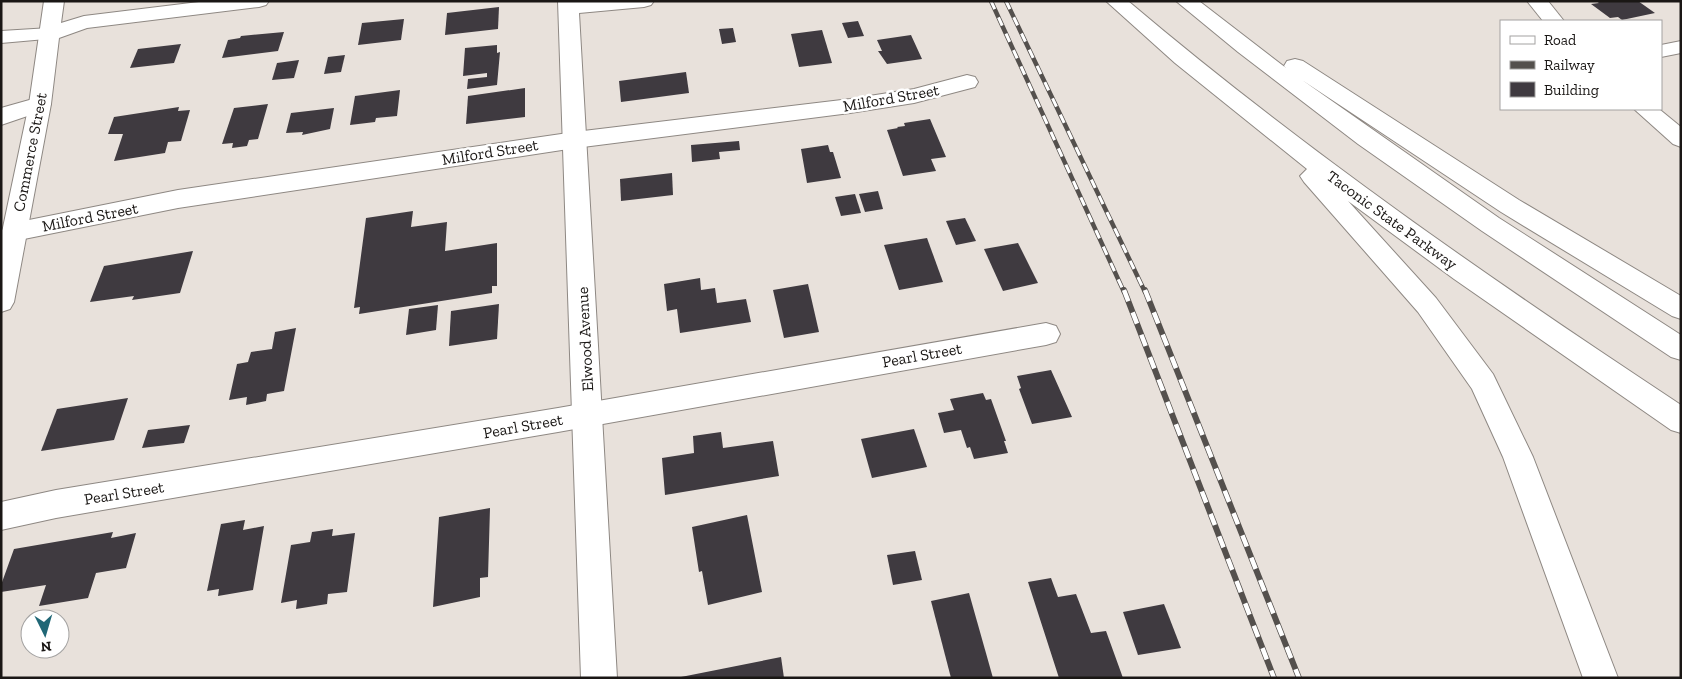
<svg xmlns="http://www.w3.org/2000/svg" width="1682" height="679" viewBox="0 0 1682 679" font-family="'Zilla Slab',serif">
<rect width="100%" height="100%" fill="#e8e1db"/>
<g fill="#3f3a40">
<path d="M1596 1H1638L1655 13 1622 20 1618 17 1610 18 1591 4 1599 3Z"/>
<path d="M499 7 498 29 445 35 447 13Z"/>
<path d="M404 19 401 40 358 45 362 23Z"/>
<path d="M858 21 864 36 848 38 842 23Z"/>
<path d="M733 28 736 42 722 44 719 29Z"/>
<path d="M822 30 832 63 799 67 791 34Z"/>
<path d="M284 32 278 51 222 58 228 40 240 38 241 36Z"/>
<path d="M911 35 922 59 887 64 878 51H882L877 40Z"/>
<path d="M181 44 174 63 130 68 138 49Z"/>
<path d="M497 45V53L500 52 497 85 467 89 468 79 487 77V73L463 76 465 48Z"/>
<path d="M345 55 341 72 324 74 328 57Z"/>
<path d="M299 60 294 78 272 80 277 63Z"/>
<path d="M686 72 689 93 621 102 619 81Z"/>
<path d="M525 88V117L466 124 468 96Z"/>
<path d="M400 90 397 116 376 118 375 122 350 125 355 96Z"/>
<path d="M268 104 258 139 249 140 247 146 232 148 233 143 222 144 234 108Z"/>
<path d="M179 107 178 111 190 110 181 141 168 142 165 153 114 161 123 134H108L114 117Z"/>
<path d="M334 108 330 129 302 135 303 132 286 133 291 113Z"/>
<path d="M930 119 946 157 931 159 936 171 903 176 887 130 898 128 897 127 905 126 904 123Z"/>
<path d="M739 141 740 150 719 152 720 159 692 162 691 145Z"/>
<path d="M828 145 830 152H833L841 178 807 183 801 149Z"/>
<path d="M672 173 673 195 621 201 620 179Z"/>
<path d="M878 191 883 209 865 212 859 194Z"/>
<path d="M855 194 861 213 841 216 835 197Z"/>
<path d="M413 211 411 227 447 222 445 251 497 243V286H492V293L359 314 360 307 354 308 366 218Z"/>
<path d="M965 218 976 241 956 245 946 221Z"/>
<path d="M927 238 943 282 899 290 884 245Z"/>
<path d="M1018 243 1038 283 1003 291 984 249Z"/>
<path d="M193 251 180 293 132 300 134 296 90 302 104 266Z"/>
<path d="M700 278 701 290 715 288 717 303 746 299 751 322 680 333 677 309 667 311 664 284Z"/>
<path d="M808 284 819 332 784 338 773 290Z"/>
<path d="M499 304 497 339 449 346 451 311Z"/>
<path d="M438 305 436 330 406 335 409 309Z"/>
<path d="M296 328 284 391 267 394 266 401 246 405 247 397 229 400 237 364 248 362 251 352 272 349 275 332Z"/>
<path d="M1051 370 1072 417 1032 424 1019 389 1021 388 1017 376Z"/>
<path d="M983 393 986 400 991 399 1006 441H1004L1008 453 974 459 970 447 967 448 961 430 944 433 938 413 954 410 950 399Z"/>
<path d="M128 398 114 440 41 451 57 409Z"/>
<path d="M190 425 184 443 142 448 148 430Z"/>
<path d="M914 429 927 467 872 478 861 439Z"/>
<path d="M721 432 723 448 773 441 779 476 665 495 662 458 694 453 693 436Z"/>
<path d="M490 508 488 577 480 578V597L433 607 439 517Z"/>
<path d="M747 515 762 592 708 605 702 571 699 572 692 527Z"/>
<path d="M245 520 243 530 264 526 253 590 218 596 219 589 207 591 221 524Z"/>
<path d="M333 529 332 536 355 533 347 592 328 594 327 604 296 609 297 600 281 603 291 545 310 542 312 532Z"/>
<path d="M113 532 111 538 136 533 126 568 96 573 88 598 39 606 46 585 1 592V585L14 549Z"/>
<path d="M915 551 922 580 893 585 887 555Z"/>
<path d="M1051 578 1058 597 1076 594 1091 633 1106 631 1123 678H1059L1028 582Z"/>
<path d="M969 593 993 678H951L931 601Z"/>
<path d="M1164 604 1181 648 1138 655 1123 612Z"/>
<path d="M781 657 784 678H681V677Z"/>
</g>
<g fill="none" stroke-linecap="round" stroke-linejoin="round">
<defs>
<g id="street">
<path d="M1527 1H1548L1564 21H1543Z"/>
<path d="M50 28 57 30 60 34 57 38 1 43V31Z"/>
<path d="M1681 41V53L1661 57V45Z"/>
<path d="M967 75 975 77 978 82 975 87 914 103 850 113 575 148 178 208 14 241 5 238 1 232 5 226 14 223 178 190 575 132 850 99 914 89Z"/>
<path d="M40 97 48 99 51 104 48 109 1 125V108Z"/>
<path d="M1634 109H1659L1681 127V147L1673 144Z"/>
<path d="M1046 323 1056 326 1060 334 1056 342 1046 345 558 432 56 518 1 530V502L56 490 558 408Z"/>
</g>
<g id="secondary">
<path d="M44 1H64L61 23 84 16 207 1H269L266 5 259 7 87 28 59 38 51 104 14 302 10 309 1 312V237L29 104Z"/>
<path d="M558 1H654L651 5 644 7 579 13 617 678H581Z"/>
</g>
<g id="highway">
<path d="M1106 1H1128C1303 149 1490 279 1681 405V433L1671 430 1454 279 1348 201 1436 298 1493 374 1533 457 1618 678H1583L1503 457 1472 389 1418 312 1304 182 1300 176 1307 169 1175 63Z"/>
<path d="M1176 1H1199L1286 68 1284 66 1287 61 1295 59 1303 61 1519 200 1681 296V319L1672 316 1501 212 1302 80 1499 218 1681 335V360L1671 357 1482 231 1358 144 1238 52Z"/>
</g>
</defs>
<use href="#street" stroke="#8e8883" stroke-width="2"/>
<use href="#secondary" stroke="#8e8883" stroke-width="2"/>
<use href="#highway" stroke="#8e8883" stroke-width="2"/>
<use href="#street" fill="#fff" fill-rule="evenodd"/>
<use href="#secondary" fill="#fff" fill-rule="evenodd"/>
<use href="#highway" fill="#fff" fill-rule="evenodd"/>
<defs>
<g id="rail-far1">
<path d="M991 1 1124 292"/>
<path d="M1006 1 1145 292"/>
</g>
<g id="rail">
<path d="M1124 290 1274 678"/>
<path d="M1145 290 1299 678"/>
</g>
</defs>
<use href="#rail-far1" stroke="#54504d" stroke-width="4.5"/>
<use href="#rail" stroke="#54504d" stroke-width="6"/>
<use href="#rail-far1" stroke="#fff" stroke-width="3" stroke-dasharray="9" stroke-linecap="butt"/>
<use href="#rail" stroke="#fff" stroke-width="4.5" stroke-dasharray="12" stroke-linecap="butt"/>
</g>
<g text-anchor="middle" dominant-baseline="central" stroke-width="5" stroke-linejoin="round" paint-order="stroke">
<g font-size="16" fill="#1a1715" stroke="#fff">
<text transform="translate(891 98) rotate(-10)">Milford Street</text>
<text transform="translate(30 152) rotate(-79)">Commerce Street</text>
<text transform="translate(490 152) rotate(-9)">Milford Street</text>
<text transform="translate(90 217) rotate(-11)">Milford Street</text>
<text transform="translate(1392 220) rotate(36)">Taconic State Parkway</text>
<text transform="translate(585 339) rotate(-93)">Elwood Avenue</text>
<text transform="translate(922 355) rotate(-10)">Pearl Street</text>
<text transform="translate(523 426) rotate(-10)">Pearl Street</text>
<text transform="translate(124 493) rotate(-9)">Pearl Street</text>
</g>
</g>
<rect width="1682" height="679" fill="none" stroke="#1a1715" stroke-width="5"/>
<rect x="1500" y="20" width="162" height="90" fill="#ffffff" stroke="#a3a2a1"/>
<rect x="1510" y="36" width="25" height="8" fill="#ffffff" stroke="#a3a2a1"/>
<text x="1544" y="45" font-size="15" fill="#1a1715">Road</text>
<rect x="1510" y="61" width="25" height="8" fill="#54504d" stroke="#a3a2a1"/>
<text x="1544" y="70" font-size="15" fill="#1a1715">Railway</text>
<rect x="1510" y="82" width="25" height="15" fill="#3f3a40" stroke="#a3a2a1"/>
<text x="1544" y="95" font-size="15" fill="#1a1715">Building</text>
<g transform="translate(45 634) rotate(175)"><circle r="24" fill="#ffffff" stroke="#a3a2a1"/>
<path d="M0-4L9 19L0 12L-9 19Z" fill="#206776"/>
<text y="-8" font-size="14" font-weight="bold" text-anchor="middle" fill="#1a1715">N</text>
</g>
</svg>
